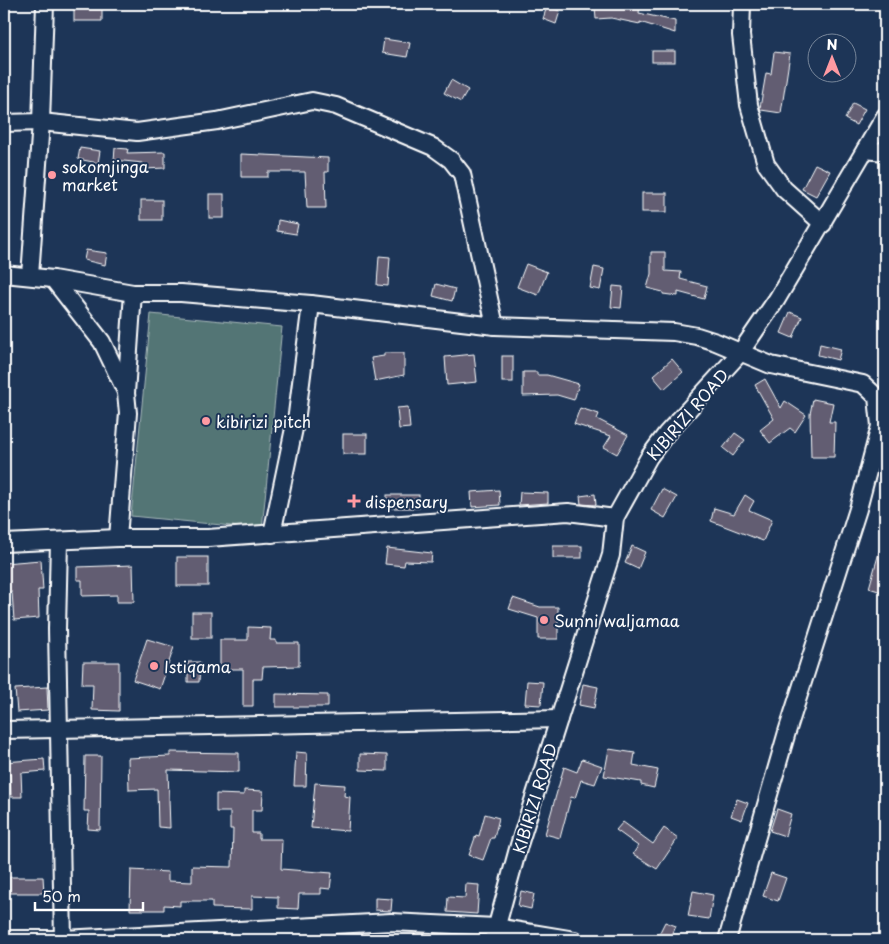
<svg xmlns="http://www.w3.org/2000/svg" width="889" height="944" viewBox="0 0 889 944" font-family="'Playpen Sans',sans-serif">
<rect width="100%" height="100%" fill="#1d3557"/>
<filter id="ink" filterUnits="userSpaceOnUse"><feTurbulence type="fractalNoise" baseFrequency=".02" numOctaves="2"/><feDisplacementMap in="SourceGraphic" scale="10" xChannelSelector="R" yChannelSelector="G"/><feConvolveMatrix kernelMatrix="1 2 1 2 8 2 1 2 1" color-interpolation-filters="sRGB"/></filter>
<g filter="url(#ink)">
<path fill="#537575" stroke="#a9baba" d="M151 314 282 327 262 529 131 516Z"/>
<g fill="#625d72" stroke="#fff">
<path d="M640 4 639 13 675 21V33L640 22V24L611 18 596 19 595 7Z"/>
<path d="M547 6 560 11 556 24 543 19Z"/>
<rect x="74" y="9" width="28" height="12"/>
<path d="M384 39 410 43 407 57 382 53Z"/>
<rect x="652" y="51" width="23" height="11"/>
<path d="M774 52 790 54 781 113 761 110 760 108 766 73 771 74Z"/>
<path d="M451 80 468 90 461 102 444 93Z"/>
<path d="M853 103 865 109 856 125 845 119Z"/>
<path d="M80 148 100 151 98 163 78 159Z"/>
<path d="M115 148 128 149 127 153 165 152V168L144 169 143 163 114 160Z"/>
<path d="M241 154 328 158V172H325L326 208H307L305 172H268V177H241Z"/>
<path d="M815 164 830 171 816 196 802 189Z"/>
<rect x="642" y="193" width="25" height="19"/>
<rect x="209" y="194" width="15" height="24"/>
<rect x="141" y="200" width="21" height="20"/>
<path d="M278 220 298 224 296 234 277 231Z"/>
<path d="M86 250 107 253 105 265 84 260Z"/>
<path d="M651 252H665V271L681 272 680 279 707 286 704 299 678 292V296L663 294V292L647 288 651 274Z"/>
<path d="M379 256 390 257 388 286 377 285Z"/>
<path d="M526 264 547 272 538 295 517 287Z"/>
<path d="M594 267 604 269 600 290 590 288Z"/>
<path d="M436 284 455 289 452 301 433 296Z"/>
<path d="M613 286 623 287 621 308 611 307Z"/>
<path d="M790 312 802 317 793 338 781 333Z"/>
<path d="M820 344 841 349 838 360 818 355Z"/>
<path d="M384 353H404V375L375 381 371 358 384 356Z"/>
<path d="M474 354 477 382 447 385 445 357Z"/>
<rect x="502" y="356" width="11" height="26"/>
<path d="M672 359 683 372 664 389 653 376Z"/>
<path d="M523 372H537V375H547L579 384 574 400 557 395 523 396Z"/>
<path d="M765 379 781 408 785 401 806 415 795 432 790 428 770 443 760 430 774 419 755 385Z"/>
<path d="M813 399 833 403 829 422H835L834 457H811L810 414Z"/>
<path d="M408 407 410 428 399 429 397 408Z"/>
<path d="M580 408 599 414 597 419 628 435 617 454 604 447 611 436 574 424Z"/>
<path d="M735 433 745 440 733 456 723 448Z"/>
<rect x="343" y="434" width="24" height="20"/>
<path d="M662 489 677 497 665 518 651 510Z"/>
<path d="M499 490 500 505 472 507 471 492Z"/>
<path d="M520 492 548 493V503L519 505Z"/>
<path d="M595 494 596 505 581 504 580 496Z"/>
<rect x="387" y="495" width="32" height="13"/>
<path d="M745 495 754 501 749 510 772 520 763 541 711 521 714 508 734 514Z"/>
<path d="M882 542H885V593L869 588Z"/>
<rect x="553" y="546" width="29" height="12"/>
<path d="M632 546 645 552 638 569 625 563Z"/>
<path d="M387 548 432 553 431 562 405 561 404 566 385 564Z"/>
<rect x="177" y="557" width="31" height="29"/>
<path d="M41 560 43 590H38L39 618 14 620 12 592H4V563Z"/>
<path d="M133 565 134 602H117V595L82 596V580H77V567Z"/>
<path d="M513 598 540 607H558V639H538V618L509 609Z"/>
<rect x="192" y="612" width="19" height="26"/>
<path d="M248 627 271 628 270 640H276V643H299V666L263 667 262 679H253V706H243V669H220V640H248Z"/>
<path d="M147 639 174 647 160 689 133 680Z"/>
<path d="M83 662H119V711L92 710 93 684H82Z"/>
<path d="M188 662H200L199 682H188Z"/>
<path d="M527 681 543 682 541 705 525 704Z"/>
<path d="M583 684 598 687 594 708 579 705Z"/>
<path d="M47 687 48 710 17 712 15 689Z"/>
<path d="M276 694 328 695V707H276Z"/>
<path d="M609 749 635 753 633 765 658 770 654 788 641 785V782L604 776Z"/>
<path d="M170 752 239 753V772L168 770 170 828 158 827 157 789 129 790 128 758 170 756Z"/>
<path d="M296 752 307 753 306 786H294Z"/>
<path d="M360 754 387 755V771L360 770Z"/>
<path d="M85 756H101L100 830 88 829 89 811H84Z"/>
<path d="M44 759 45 771 21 773 22 797H11L10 774 4 775V762Z"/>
<path d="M582 759 602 766 595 784 581 780 575 798 571 797 560 838 545 834 564 767 577 772Z"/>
<path d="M315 783 345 785 344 796 350 797 348 831 311 828Z"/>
<path d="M244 790 263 791 262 810H252V833H259V839H282L281 869 332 873 330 889 321 888V894H299L298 909 278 908V897L252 896V909L212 908V901H180V906L164 905V910H130L131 870 168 872V881L192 882V866L232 867 233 829H230V812H216V794L244 795Z"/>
<path d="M737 799 748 803 742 820 731 816Z"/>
<path d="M777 809 791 814 785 836 770 831Z"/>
<path d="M485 814 499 818 494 838H491L483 860 469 855 476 835 479 836Z"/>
<path d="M623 822 653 844 664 828 678 838 657 869 633 854 638 846 616 830Z"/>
<path d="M771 873 786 878 778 901 763 896Z"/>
<path d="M10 877H43L44 893H10Z"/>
<path d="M466 884 479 885 477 914 447 912 448 897 465 898Z"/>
<path d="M521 891 534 894 531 909 518 906Z"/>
<path d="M693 891 713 895 709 919 688 916Z"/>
<path d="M375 898 392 899 391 911 375 910Z"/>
<path d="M665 922 676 926 670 940H656Z"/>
</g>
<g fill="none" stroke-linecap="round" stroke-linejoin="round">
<defs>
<g id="minor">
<path d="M742 4 741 35 749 105 766 164 784 189 823 224"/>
<path d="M4 123 41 122 137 132 217 121 312 101 336 106 433 147 451 160 462 174 495 326"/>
<path d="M865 150 885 152"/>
<path d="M4 274 53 279 133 293H181L311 304 495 326 674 332 697 336 716 342 771 365 863 384 877 397 880 426 885 428"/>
<path d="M30 276 41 122 45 4"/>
<path d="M53 279 102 342 126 392"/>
<path d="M272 534 297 414 311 304"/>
<path d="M118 538 128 413 126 393 133 293"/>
<path d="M59 541 57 629 63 940"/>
<path d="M4 543 118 538H208L568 512 615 518"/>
<path d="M4 730 559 719"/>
<path d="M4 939H63L391 922 496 927 575 940"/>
<path d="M493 940 519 845 611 555 615 518 649 457 666 434 740 353 777 299 885 116"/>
<path d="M727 940 787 732 858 509 880 426"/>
</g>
</defs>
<use href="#minor" stroke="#fff" stroke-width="20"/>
<use href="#minor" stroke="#1d3557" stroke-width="16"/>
</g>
</g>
<g fill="#ff9aa2" stroke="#1d3557" stroke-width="2">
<circle cx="52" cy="175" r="5"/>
<circle cx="206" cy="421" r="5"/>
<path d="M351.5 493.5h5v5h5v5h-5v5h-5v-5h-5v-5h5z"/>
<circle cx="544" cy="620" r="5"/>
<circle cx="154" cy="666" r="5"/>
</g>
<g text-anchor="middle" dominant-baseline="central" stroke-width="4" stroke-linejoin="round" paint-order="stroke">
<g font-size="16" fill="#fff" stroke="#1d3557" text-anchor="start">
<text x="62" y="166">sokomjinga<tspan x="62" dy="18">market</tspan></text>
<text x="216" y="421">kibirizi pitch</text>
<text x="365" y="501">dispensary</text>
<text x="554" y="620">Sunni waljamaa</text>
<text x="164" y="666">Istiqama</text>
</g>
<g font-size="16" fill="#fff" stroke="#1d3557">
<text transform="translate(687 414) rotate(-49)">KIBIRIZI ROAD</text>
<text transform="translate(534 798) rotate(-73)">KIBIRIZI ROAD</text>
</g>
</g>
<rect width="889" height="944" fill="none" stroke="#1d3557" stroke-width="20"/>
<rect x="10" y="10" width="869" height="924" fill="none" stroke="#fff" stroke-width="2" filter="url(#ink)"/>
<g transform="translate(832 58)"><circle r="24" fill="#1d3557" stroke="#77869a"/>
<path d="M0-4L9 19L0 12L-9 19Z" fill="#ff9aa2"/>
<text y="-8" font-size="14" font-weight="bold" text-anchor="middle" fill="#ffffff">N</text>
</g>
<path d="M35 902v8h108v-8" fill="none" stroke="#ffffff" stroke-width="2.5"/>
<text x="42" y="902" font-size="15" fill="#ffffff" stroke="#1d3557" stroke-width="4" paint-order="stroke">50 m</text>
</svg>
